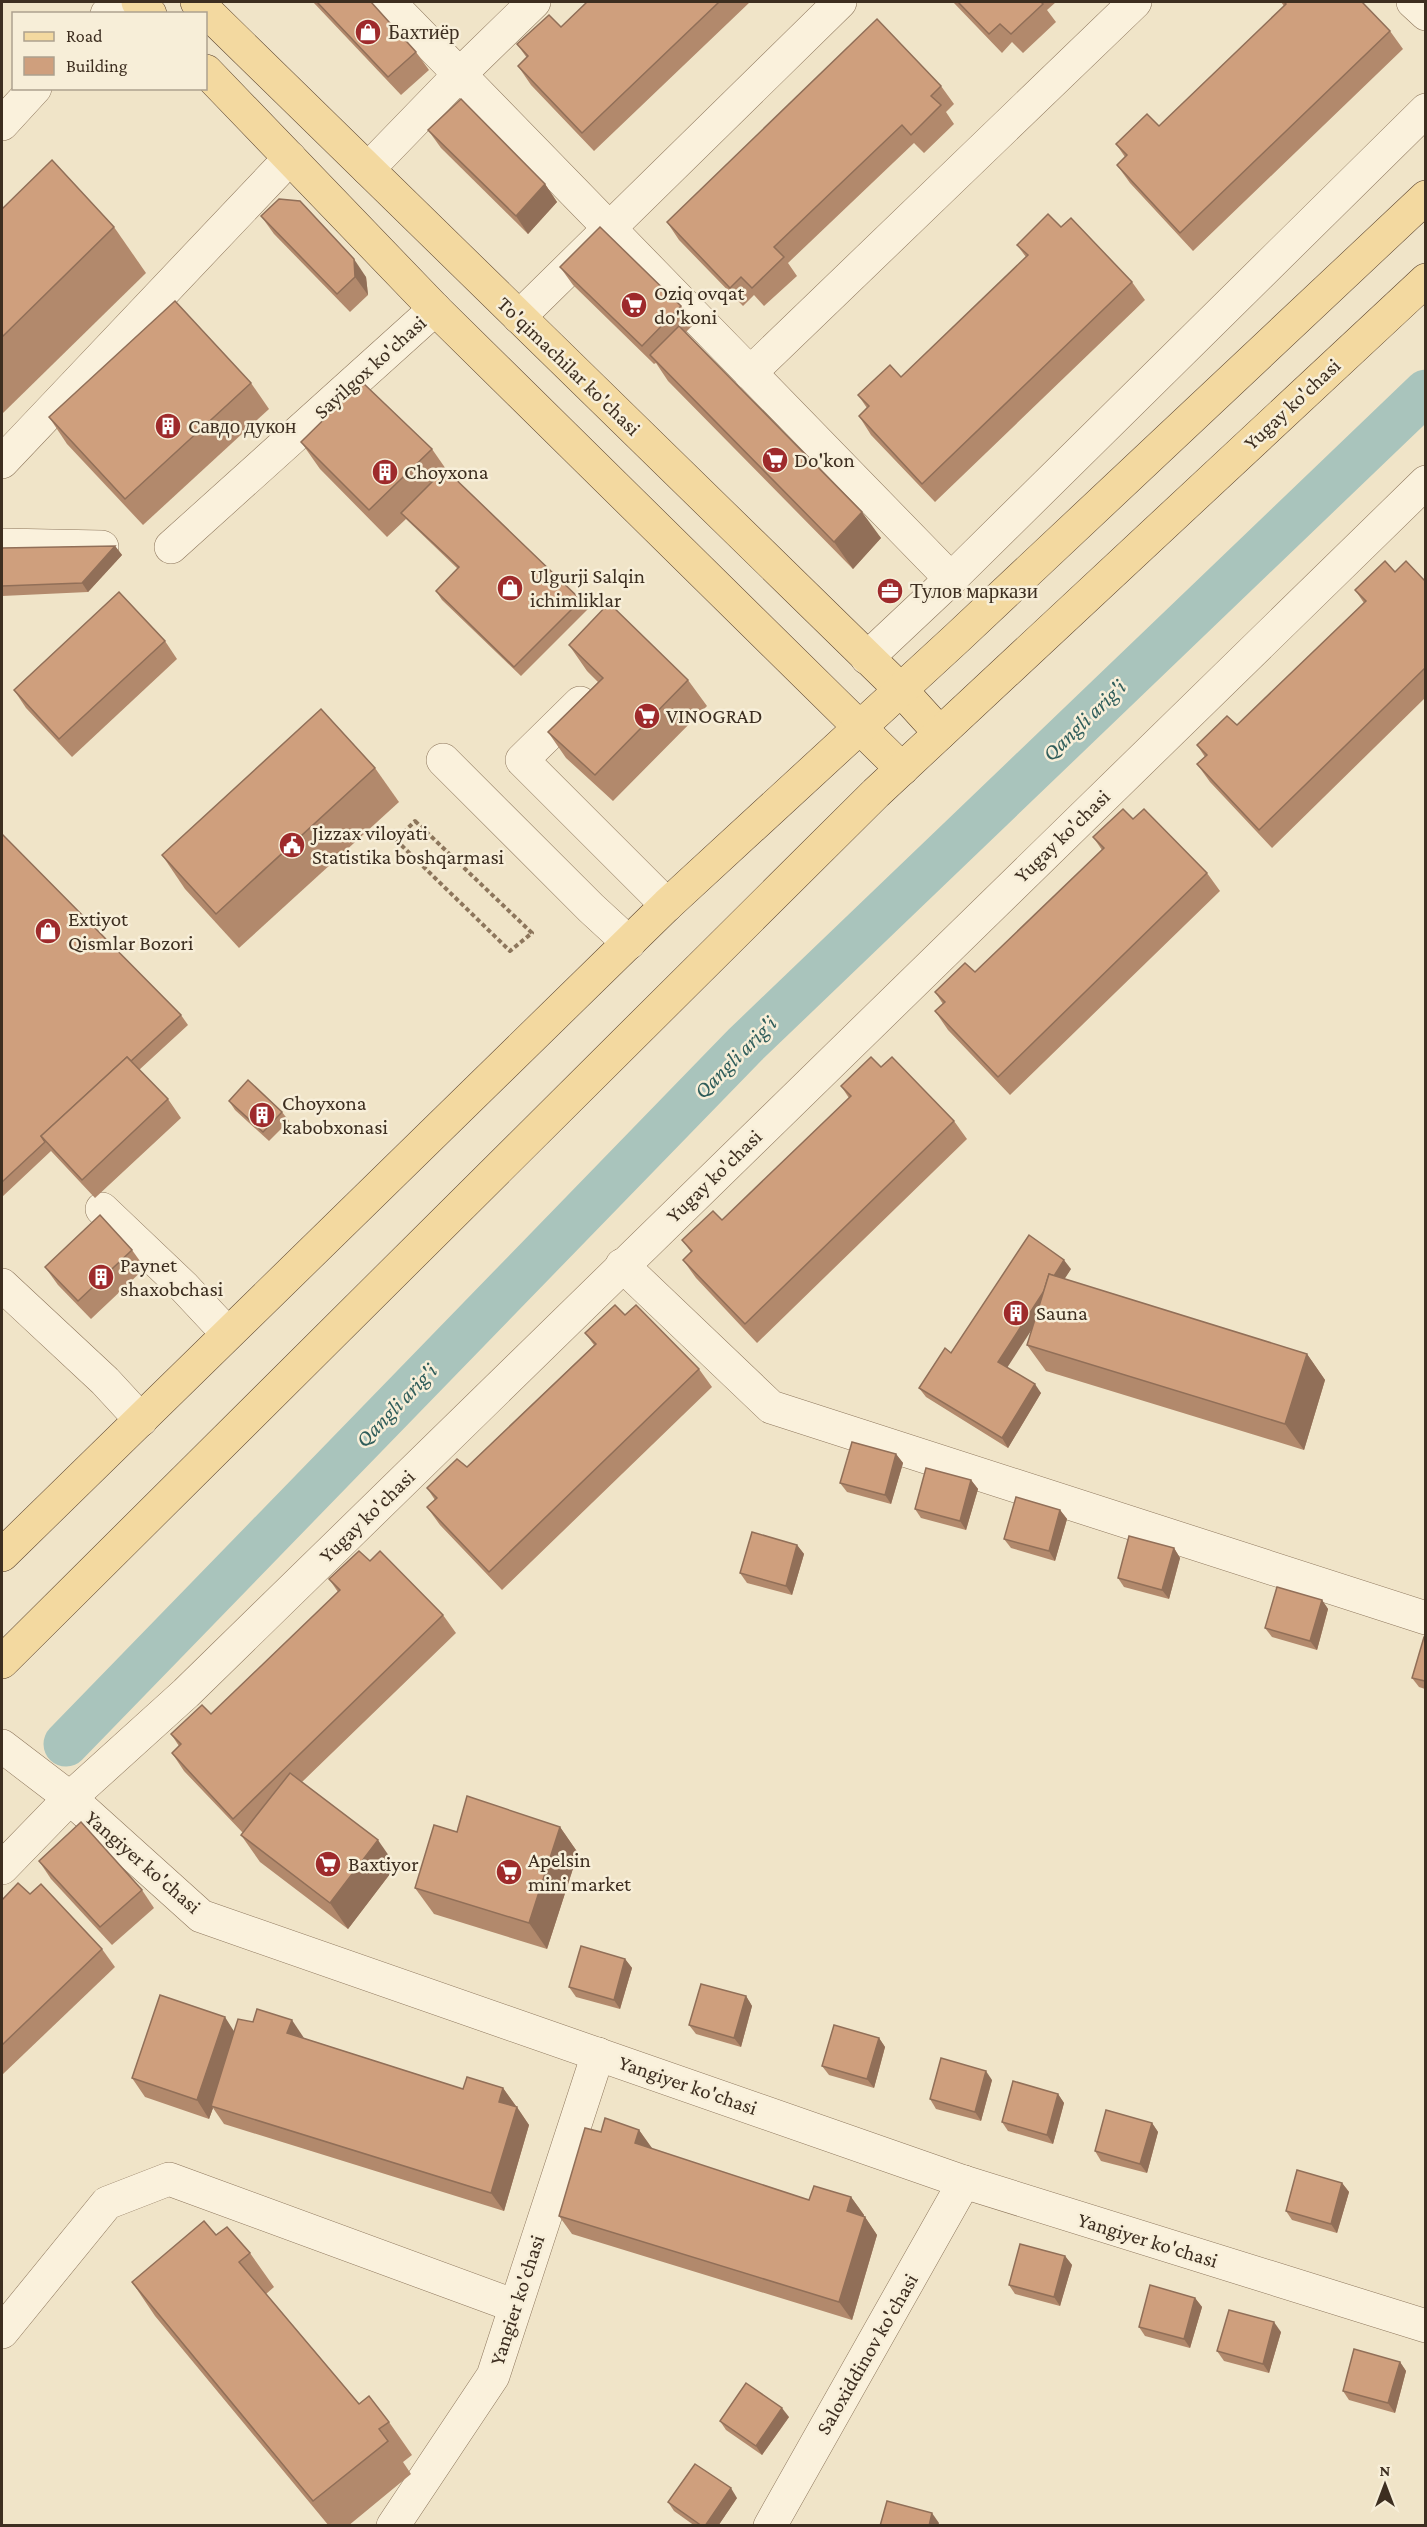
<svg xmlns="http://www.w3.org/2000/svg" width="1427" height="2527" viewBox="0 0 1427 2527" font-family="'Crimson Pro',serif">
<rect width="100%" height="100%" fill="#f0e4c8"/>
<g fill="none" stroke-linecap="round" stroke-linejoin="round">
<path stroke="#a9c4bc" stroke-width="45" d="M66 1744 745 1045 1426 392"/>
<defs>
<g id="minor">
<path d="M389 2 951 579"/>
<path d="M1413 2 1426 14"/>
<path d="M107 14 119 2"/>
<path d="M2 124 35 88"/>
<path d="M368 169 460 74 534 2"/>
<path d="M519 317 840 2"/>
<path d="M750 373 1135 2"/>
<path d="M2 462 290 158"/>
<path d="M2 545 102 547"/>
<path d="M171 547 435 309"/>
<path d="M867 658 951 579 1426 110"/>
<path d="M580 703 522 760 667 905"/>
<path d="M443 760 591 908 629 943"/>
<path d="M102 1209 184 1287 227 1333"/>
<path d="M622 1265 771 1407 1426 1618"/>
<path d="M2 1285 105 1381 141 1420"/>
<path d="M2 1746 70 1798 201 1916 964 2182 1426 2326"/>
<path d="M2 1868 70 1798 186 1693 1426 482"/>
<path d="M2 2332 107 2203 169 2179 515 2306"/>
<path d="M393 2526 493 2376 598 2054"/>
<path d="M770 2526 964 2182"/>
</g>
<g id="major">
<path d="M138 2 150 14"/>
<path d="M197 2 900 689 940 733"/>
<path d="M206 71 435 309 902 769"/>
<path d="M2 1555 667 905 957 638 1426 197"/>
<path d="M2 1662 876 793 1426 280"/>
</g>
</defs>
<use href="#minor" stroke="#8d765c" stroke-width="34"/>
<use href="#major" stroke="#5b4430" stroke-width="34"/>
<path stroke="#8d765c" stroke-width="4" stroke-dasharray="4.5 3" stroke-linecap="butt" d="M415 821 532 933 510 951 396 840Z"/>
<use href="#minor" stroke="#faf1dc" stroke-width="33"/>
<use href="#major" stroke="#f3d9a0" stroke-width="33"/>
</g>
<g fill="#b2896c">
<path d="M313 2H371L416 52 429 70 401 95Z"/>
<path d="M587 2H750L594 151 531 85 518 66 527 58 517 44 561 27Z"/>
<path d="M953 2H1056L1047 10 1056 22 1023 53 1012 42 1002 53Z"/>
<path d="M1281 2H1362L1390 31 1403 49 1193 251 1130 183 1117 165 1125 157 1116 144 1159 126 1284 6Z"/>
<path d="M941 86 954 104 946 112 954 124 924 153 914 143 788 263 797 276 764 306 754 295 743 306 679 240 667 222Z"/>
<path d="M428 130 545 184 557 202 528 234 441 148Z"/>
<path d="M2 209 114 227 146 273 2 414Z"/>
<path d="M261 216 366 277 368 295 350 312 274 234Z"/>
<path d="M1061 227 1132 282 1145 300 935 502 871 435 859 416 867 408 858 395 901 377 1026 257 1017 245Z"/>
<path d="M560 267 681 306 694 324 686 332 881 538 853 569 668 381 656 363 654 364 573 285Z"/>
<path d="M251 383 269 409 143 525 67 444 49 417Z"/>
<path d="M301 442 432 449 448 472 581 600 588 609 521 676 442 600 436 591 458 569 406 519 387 537 320 469Z"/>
<path d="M115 546 122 555 88 592 2 596V548Z"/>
<path d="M1395 572 1425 581V698L1272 848 1210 782 1197 764 1205 757 1197 745 1237 725 1364 603 1355 590Z"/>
<path d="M165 641 177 659 72 757 26 708 14 690Z"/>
<path d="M569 645 688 680 707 706 613 801 566 758 548 732 598 682 587 671Z"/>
<path d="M375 768 399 802 239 948 185 889 162 855Z"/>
<path d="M1133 819 1207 873 1220 891 1010 1095 948 1030 935 1011 943 1004 935 992 975 972 1102 850 1093 837Z"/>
<path d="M2 834 181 1015 188 1025 139 1070 168 1099 181 1118 95 1198 51 1151 2 1197Z"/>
<path d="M881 1067 954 1121 967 1139 757 1343 696 1278 683 1260 691 1252 682 1240 722 1220 849 1098 841 1086Z"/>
<path d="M229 1101 282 1112 289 1121 269 1141 235 1110Z"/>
<path d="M132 1250 145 1268 91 1319 58 1285 45 1267Z"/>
<path d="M1071 1269 1064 1279 1307 1354 1325 1380 1304 1450 1046 1371 1027 1345 1032 1328 1007 1367 1041 1393 1008 1448 926 1397 919 1388 951 1353Z"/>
<path d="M625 1315 699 1369 712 1387 502 1590 440 1525 427 1507 435 1500 427 1488 467 1467 594 1345 585 1333Z"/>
<path d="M896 1454 903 1463 891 1504 847 1492 840 1483Z"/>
<path d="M971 1480 978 1489 966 1530 921 1518 915 1509Z"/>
<path d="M1060 1510 1067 1519 1055 1561 1011 1548 1004 1539Z"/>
<path d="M797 1545 804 1554 792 1595 747 1583 740 1573Z"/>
<path d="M1174 1548 1180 1558 1169 1599 1124 1587 1118 1578Z"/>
<path d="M370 1561 443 1615 456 1633 302 1782 396 1866 348 1929 260 1862 241 1835 243 1833 184 1771 172 1753 179 1746 171 1734 211 1714 338 1592 329 1579Z"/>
<path d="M1322 1600 1328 1609 1317 1650 1272 1637 1265 1628Z"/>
<path d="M1425 1637V1689L1419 1687 1412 1678Z"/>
<path d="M560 1827 578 1853 547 1949 434 1914 415 1888 457 1832Z"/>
<path d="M39 1861 142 1890 154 1908 112 1945 51 1879Z"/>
<path d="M30 1894 102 1949 115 1967 2 2075V1900Z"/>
<path d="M625 1959 632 1968 620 2009 576 1997 569 1987Z"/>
<path d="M746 1996 752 2006 741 2047 696 2034 689 2025Z"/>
<path d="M253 2022 463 2089 503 2088 529 2125 504 2211 224 2124 213 2108 209 2119 145 2097 132 2078Z"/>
<path d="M879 2038 885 2047 874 2088 829 2075 822 2066Z"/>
<path d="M992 2080 981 2121 936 2109 930 2099Z"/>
<path d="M1058 2094 1064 2103 1053 2144 1008 2131 1002 2122Z"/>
<path d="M1152 2123 1158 2132 1147 2173 1101 2161 1095 2151Z"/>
<path d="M639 2130 652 2149 809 2200 851 2197 864 2215 863 2217H865L877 2235 852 2320 572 2234 559 2216 601 2132Z"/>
<path d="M1342 2183 1349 2192 1337 2233 1292 2220 1286 2211Z"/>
<path d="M216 2235 250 2253 274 2287 266 2294 359 2404 389 2422 412 2455 403 2462 411 2474 348 2526H329L155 2316 132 2282Z"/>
<path d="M1065 2256 1072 2265 1060 2306 1015 2294 1009 2285Z"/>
<path d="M1195 2298 1202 2307 1190 2348 1145 2336 1139 2327Z"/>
<path d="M1281 2332 1269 2373 1224 2361 1217 2351Z"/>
<path d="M1400 2362 1406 2371 1395 2413 1349 2400 1343 2391Z"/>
<path d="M789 2417 762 2455 726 2430 720 2421Z"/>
<path d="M737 2498 718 2526H695L674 2511 668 2502Z"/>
</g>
<g fill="#916f58">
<path d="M545 184 557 202 528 234 516 216Z"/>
<path d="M354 259 366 277 368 295 355 277Z"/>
<path d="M862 512 881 538 853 569 834 542Z"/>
<path d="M115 546 122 555 88 592 82 583Z"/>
<path d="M1064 1260 1071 1269 1005 1371 998 1362Z"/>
<path d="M1307 1354 1325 1380 1304 1450 1285 1424Z"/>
<path d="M1035 1384 1041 1393 1008 1448 1002 1438Z"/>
<path d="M896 1454 903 1463 891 1504 885 1495Z"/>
<path d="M971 1480 978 1489 966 1530 960 1521Z"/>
<path d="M1060 1510 1067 1519 1055 1561 1049 1551Z"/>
<path d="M797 1545 804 1554 792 1595 786 1586Z"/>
<path d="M1174 1548 1180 1558 1169 1599 1162 1590Z"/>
<path d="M1322 1600 1328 1609 1317 1650 1310 1641Z"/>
<path d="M560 1827 578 1853 547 1949 529 1923Z"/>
<path d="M378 1840 396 1866 348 1929 330 1903Z"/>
<path d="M625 1959 632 1968 620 2009 614 2000Z"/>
<path d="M746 1996 752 2006 741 2047 734 2038Z"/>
<path d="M225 2017 237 2036 211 2106 213 2108 209 2119 197 2100Z"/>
<path d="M292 2020 304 2038 287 2033Z"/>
<path d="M879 2038 885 2047 874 2088 867 2079Z"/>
<path d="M986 2071 992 2080 981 2121 975 2112Z"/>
<path d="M503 2088 516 2106 512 2120 499 2102Z"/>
<path d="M1058 2094 1064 2103 1053 2144 1047 2135Z"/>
<path d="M517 2107 529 2125 504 2211 491 2193Z"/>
<path d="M1152 2123 1158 2132 1147 2173 1140 2164Z"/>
<path d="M639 2130 652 2148 648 2161 635 2143Z"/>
<path d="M1342 2183 1349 2192 1337 2233 1331 2224Z"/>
<path d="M851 2197 864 2215 859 2229 847 2211Z"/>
<path d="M865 2217 877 2235 852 2320 839 2302Z"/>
<path d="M1065 2256 1072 2265 1060 2306 1054 2297Z"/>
<path d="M1195 2298 1202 2307 1190 2348 1184 2339Z"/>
<path d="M1274 2322 1281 2332 1269 2373 1263 2364Z"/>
<path d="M1400 2362 1406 2371 1395 2413 1388 2403Z"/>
<path d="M782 2408 789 2417 762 2455 756 2446Z"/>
<path d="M731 2488 737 2498 718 2526H705Z"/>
<path d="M932 2513 939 2523 938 2526H929Z"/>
</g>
<g fill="#cf9f7d" stroke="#916f58" stroke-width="1.5">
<path d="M317 2H371L416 52 388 77Z"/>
<path d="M587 2H719L582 133 518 66 528 56 517 44 549 15 561 27Z"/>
<path d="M958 2H1041L1043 4 1011 34 1000 24 989 34Z"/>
<path d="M1284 2H1362L1390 31 1180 233 1117 165 1127 155 1116 144 1147 114 1159 126 1286 4Z"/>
<path d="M877 19 941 86 931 96 941 105 911 135 902 125 774 247 784 257 752 288 741 277 730 288 667 222Z"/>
<path d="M461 99 545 184 516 216 428 130Z"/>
<path d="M52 160 114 227 2 337V209Z"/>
<path d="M279 199 300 201 354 259 355 277 337 294 261 216Z"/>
<path d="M1048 214 1061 227 1071 218 1132 282 922 484 859 416 869 406 858 395 890 365 901 377 1028 255 1017 245Z"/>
<path d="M600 227 681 306 642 346 560 267Z"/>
<path d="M175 301 251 383 125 499 49 417Z"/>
<path d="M679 326 862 512 834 542 650 355Z"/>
<path d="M362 382 432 449 369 510 301 442Z"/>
<path d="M445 469 581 600 514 667 436 591 459 567 401 513Z"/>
<path d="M115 546 82 583 2 586V548Z"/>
<path d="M1385 561 1395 572 1406 561 1425 581V668L1259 830 1197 764 1207 755 1197 745 1227 716 1237 725 1366 601 1355 590Z"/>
<path d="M119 592 165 641 59 739 14 690Z"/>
<path d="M609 603 688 680 595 775 548 732 603 678 569 645Z"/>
<path d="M321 709 375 768 216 914 162 855Z"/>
<path d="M1123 809 1133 819 1144 809 1207 873 998 1077 935 1011 945 1002 935 992 965 963 975 972 1104 848 1093 837Z"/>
<path d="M2 834 181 1015 131 1061 127 1057 41 1136 45 1142 2 1182Z"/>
<path d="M127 1057 168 1099 82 1180 41 1136Z"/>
<path d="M871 1057 881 1067 892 1057 954 1121 745 1324 683 1260 692 1251 682 1240 713 1211 722 1220 851 1096 841 1086Z"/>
<path d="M248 1080 282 1112 263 1132 229 1101Z"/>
<path d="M100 1215 132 1250 78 1301 45 1267Z"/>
<path d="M1029 1235 1064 1260 1054 1276 1049 1274 1044 1291 998 1362 1035 1384 1002 1438 919 1388 945 1348 951 1353Z"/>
<path d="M1049 1274 1307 1354 1285 1424 1027 1345Z"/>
<path d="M615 1305 625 1315 636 1305 699 1369 489 1572 427 1507 437 1498 427 1488 457 1459 467 1467 596 1344 585 1333Z"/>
<path d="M852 1442 896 1454 885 1495 840 1483Z"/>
<path d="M926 1468 971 1480 960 1521 915 1509Z"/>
<path d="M1016 1497 1060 1510 1049 1551 1004 1539Z"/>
<path d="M752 1532 797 1545 786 1586 740 1573Z"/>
<path d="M1129 1536 1174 1548 1162 1590 1118 1578Z"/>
<path d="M359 1551 370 1561 380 1551 443 1615 233 1819 172 1753 181 1744 171 1734 202 1705 211 1714 340 1590 329 1579Z"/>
<path d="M1277 1587 1322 1600 1310 1641 1265 1628Z"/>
<path d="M1424 1637H1425V1681L1412 1678Z"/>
<path d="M290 1773 378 1840 330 1903 241 1835Z"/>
<path d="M467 1796 560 1827 529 1923 415 1888 434 1825 457 1832Z"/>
<path d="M81 1822 142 1890 100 1927 39 1861Z"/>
<path d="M18 1883 30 1894 41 1884 102 1949 2 2045V1900Z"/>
<path d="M581 1946 625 1959 614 2000 569 1987Z"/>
<path d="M701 1984 746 1996 734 2038 689 2025Z"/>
<path d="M160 1995 225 2017 197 2100 132 2078Z"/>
<path d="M257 2009 292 2020 287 2033 463 2089 467 2077 503 2088 499 2102 517 2107 491 2193 211 2106 238 2019 253 2022Z"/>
<path d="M834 2025 879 2038 867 2079 822 2066Z"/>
<path d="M941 2058 986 2071 975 2112 930 2099Z"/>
<path d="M1013 2081 1058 2094 1047 2135 1002 2122Z"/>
<path d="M1106 2110 1152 2123 1140 2164 1095 2151Z"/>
<path d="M605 2118 639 2130 635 2143 809 2200 814 2186 851 2197 847 2211 865 2217 839 2302 559 2216 585 2128 601 2132Z"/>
<path d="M1297 2170 1342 2183 1331 2224 1286 2211Z"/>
<path d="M204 2221 216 2235 227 2227 250 2253 239 2262 359 2404 369 2396 389 2422 379 2429 388 2441 313 2501 132 2282Z"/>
<path d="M1020 2244 1065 2256 1054 2297 1009 2285Z"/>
<path d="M1150 2285 1195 2298 1184 2339 1139 2327Z"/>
<path d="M1229 2310 1274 2322 1263 2364 1217 2351Z"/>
<path d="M1354 2349 1400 2362 1388 2403 1343 2391Z"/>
<path d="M746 2383 782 2408 756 2446 720 2421Z"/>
<path d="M695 2464 731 2488 705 2526H702L668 2502Z"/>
<path d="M887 2501 932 2513 929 2526H880Z"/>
</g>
<defs>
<symbol id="shop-disc" viewBox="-11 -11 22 22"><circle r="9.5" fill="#9e2a2b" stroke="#f7eed8"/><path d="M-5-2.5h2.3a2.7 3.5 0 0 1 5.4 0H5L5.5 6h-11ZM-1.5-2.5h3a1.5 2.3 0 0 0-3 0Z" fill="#fff"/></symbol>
<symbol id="supermarket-disc" viewBox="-11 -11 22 22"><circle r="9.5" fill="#9e2a2b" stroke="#f7eed8"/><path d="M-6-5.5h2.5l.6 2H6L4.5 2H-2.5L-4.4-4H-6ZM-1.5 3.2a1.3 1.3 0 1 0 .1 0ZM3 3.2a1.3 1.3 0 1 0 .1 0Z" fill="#fff"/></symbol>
<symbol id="building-disc" viewBox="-11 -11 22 22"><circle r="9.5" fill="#9e2a2b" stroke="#f7eed8"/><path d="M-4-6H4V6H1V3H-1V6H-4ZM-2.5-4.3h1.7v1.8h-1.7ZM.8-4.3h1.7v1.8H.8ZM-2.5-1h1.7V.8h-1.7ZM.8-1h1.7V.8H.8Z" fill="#fff"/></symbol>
<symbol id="office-disc" viewBox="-11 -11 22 22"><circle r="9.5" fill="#9e2a2b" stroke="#f7eed8"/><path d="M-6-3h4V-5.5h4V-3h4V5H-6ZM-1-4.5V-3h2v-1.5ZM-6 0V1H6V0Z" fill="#fff"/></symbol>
<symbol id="civic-disc" viewBox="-11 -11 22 22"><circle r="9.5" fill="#9e2a2b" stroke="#f7eed8"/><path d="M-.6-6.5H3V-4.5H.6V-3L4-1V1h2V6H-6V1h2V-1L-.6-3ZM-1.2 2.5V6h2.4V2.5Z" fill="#fff"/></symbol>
</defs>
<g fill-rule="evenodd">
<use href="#shop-disc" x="353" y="17" width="30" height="30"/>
<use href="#supermarket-disc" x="619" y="290" width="30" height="30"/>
<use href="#building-disc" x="153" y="411" width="30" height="30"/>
<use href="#supermarket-disc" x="760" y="445" width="30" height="30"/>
<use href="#building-disc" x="370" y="457" width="30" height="30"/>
<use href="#shop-disc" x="495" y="573" width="30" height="30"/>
<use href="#office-disc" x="875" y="576" width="30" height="30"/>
<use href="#supermarket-disc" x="632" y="701" width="30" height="30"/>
<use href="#civic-disc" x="277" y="830" width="30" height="30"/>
<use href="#shop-disc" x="33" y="916" width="30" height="30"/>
<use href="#building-disc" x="247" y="1100" width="30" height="30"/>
<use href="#building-disc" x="86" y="1262" width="30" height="30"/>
<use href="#building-disc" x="1001" y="1298" width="30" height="30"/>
<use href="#supermarket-disc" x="313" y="1849" width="30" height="30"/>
<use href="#supermarket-disc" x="494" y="1857" width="30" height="30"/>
</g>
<g text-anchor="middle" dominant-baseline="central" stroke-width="5" stroke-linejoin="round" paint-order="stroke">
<g font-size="21" fill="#3d2e20" stroke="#f7eed8" text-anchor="start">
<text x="388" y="32">Бахтиёр</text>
<text x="654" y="293">Oziq ovqat<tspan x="654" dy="24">do'koni</tspan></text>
<text x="188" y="426">Cавдо дукон</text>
<text x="794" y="460">Do'kon</text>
<text x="404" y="472">Choyxona</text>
<text x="530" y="576">Ulgurji Salqin<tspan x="530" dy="24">ichimliklar</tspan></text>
<text x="910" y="591">Тулов маркази</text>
<text x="666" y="716">VINOGRAD</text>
<text x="312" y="833">Jizzax viloyati<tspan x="312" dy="24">Statistika boshqarmasi</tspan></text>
<text x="68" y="919">Extiyot<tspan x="68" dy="24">Qismlar Bozori</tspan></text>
<text x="282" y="1103">Choyxona<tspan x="282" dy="24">kabobxonasi</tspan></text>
<text x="120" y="1265">Paynet<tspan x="120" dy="24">shaxobchasi</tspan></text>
<text x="1036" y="1313">Sauna</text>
<text x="528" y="1860">Apelsin<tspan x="528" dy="24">mini market</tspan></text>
<text x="348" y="1864">Baxtiyor</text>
</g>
<g font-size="21" fill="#3d2e20" stroke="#f7eed8">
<text transform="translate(569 366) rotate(44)">To'qimachilar ko'chasi</text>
<text transform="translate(370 367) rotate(-42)">Sayilgox ko'chasi</text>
<text transform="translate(1292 404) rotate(-43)">Yugay ko'chasi</text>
<text transform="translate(1062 836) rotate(-44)">Yugay ko'chasi</text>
<text transform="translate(714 1176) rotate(-44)">Yugay ko'chasi</text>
<text transform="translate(367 1516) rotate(-44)">Yugay ko'chasi</text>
<text transform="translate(143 1862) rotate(41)">Yangiyer ko'chasi</text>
<text transform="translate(688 2085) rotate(19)">Yangiyer ko'chasi</text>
<text transform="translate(1148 2240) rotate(17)">Yangiyer ko'chasi</text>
<text transform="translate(517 2300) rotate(-72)">Yangier ko'chasi</text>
<text transform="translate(867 2354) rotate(-60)">Saloxiddinov ko'chasi</text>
</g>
<g font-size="22" font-style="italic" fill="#2f5d5a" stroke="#f7eed8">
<text transform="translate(1084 720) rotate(-44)">Qangli arig'i</text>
<text transform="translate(735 1057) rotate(-45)">Qangli arig'i</text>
<text transform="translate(396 1405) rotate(-46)">Qangli arig'i</text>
</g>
</g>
<rect width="1427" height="2527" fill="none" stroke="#3d2e20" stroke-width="6"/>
<rect x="12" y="12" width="195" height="78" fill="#f7eed8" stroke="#ada18e" stroke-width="1.5"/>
<rect x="24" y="32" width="30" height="9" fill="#f3d9a0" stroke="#ada18e" stroke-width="1.5"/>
<text x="66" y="42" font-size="18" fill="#3d2e20">Road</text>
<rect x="24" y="57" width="30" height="18" fill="#cf9f7d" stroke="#ada18e" stroke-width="1.5"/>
<text x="66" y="72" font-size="18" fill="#3d2e20">Building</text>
<g transform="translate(1385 2485)" stroke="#f7eed8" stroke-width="4.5" paint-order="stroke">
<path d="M0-4.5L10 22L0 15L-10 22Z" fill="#3d2e20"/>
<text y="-9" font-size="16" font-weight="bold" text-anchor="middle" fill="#3d2e20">N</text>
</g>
</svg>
